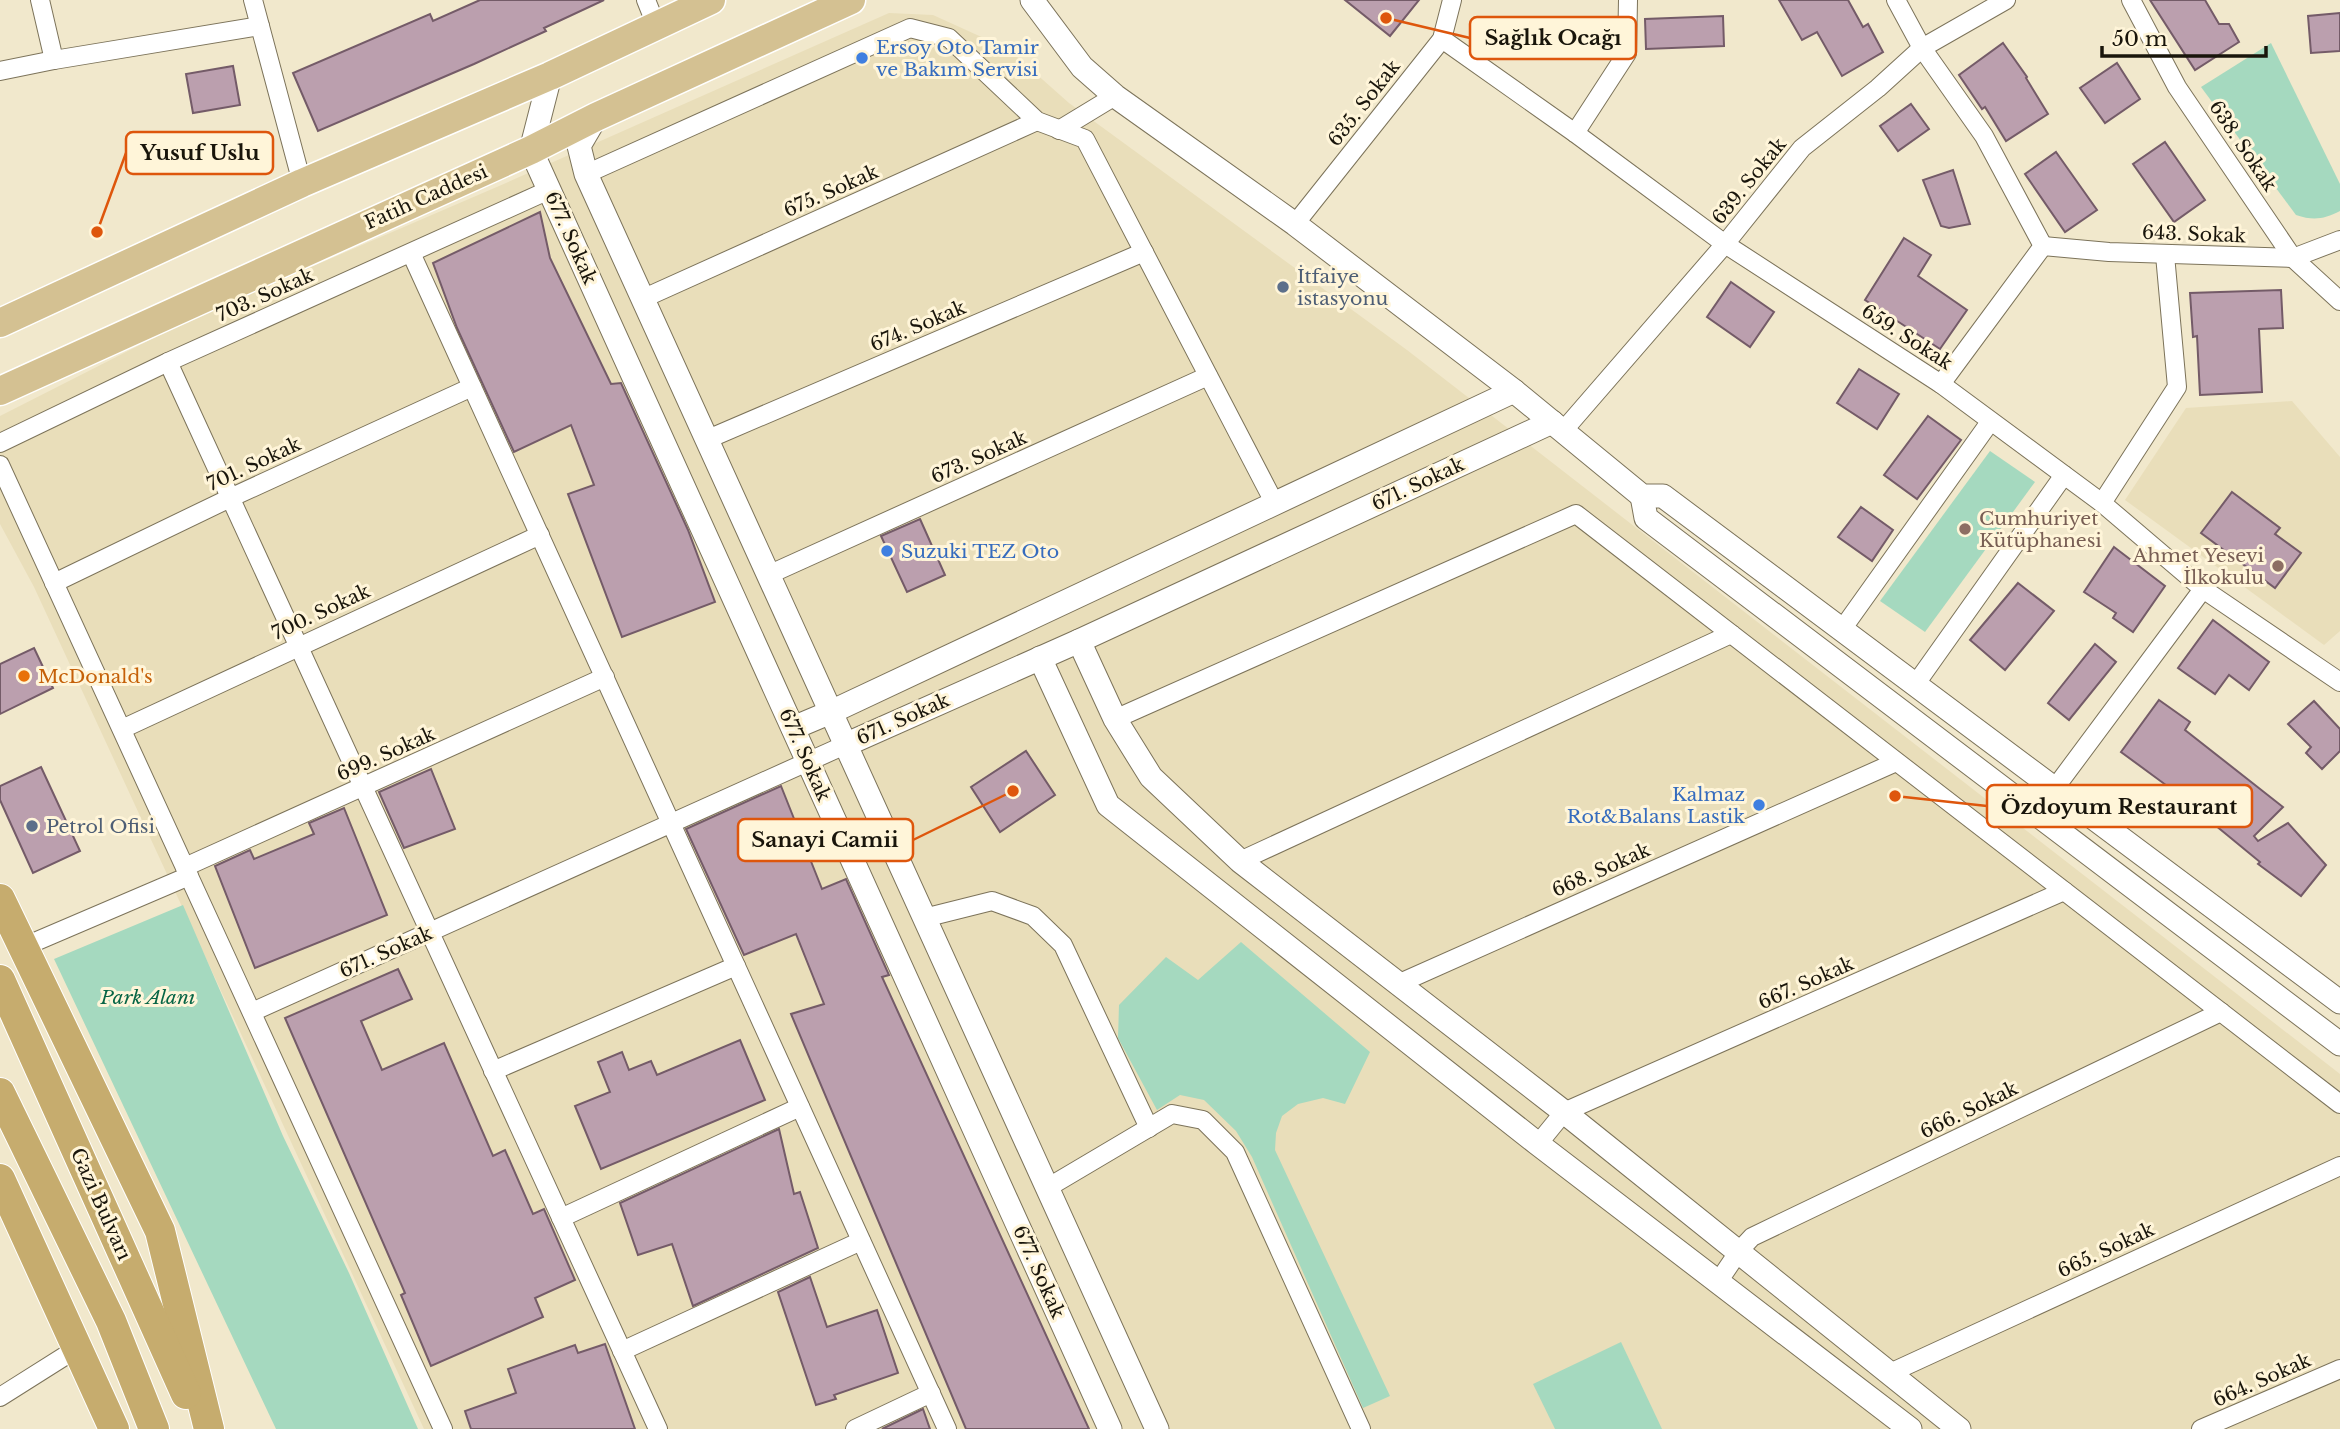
<svg xmlns="http://www.w3.org/2000/svg" width="2340" height="1429" viewBox="0 0 2340 1429" font-family="'Libre Baskerville',serif">
<rect width="100%" height="100%" fill="#f1e8cc"/>
<g fill="#e9deba">
<path d="M889 13 933 15 1008 49 1069 103 1407 350 2340 1074V1429H424L34 587 0 524V416L195 317 506 183Z"/>
<path d="M2292 401 2340 457V631L2324 645 2125 500 2186 408Z"/>
</g>
<g fill="#a5d9bf">
<path d="M2271 43 2340 184V211C2324 219 2314 221 2296 215L2201 87Z"/>
<path d="M1990 451 2035 482 1925 632 1880 601Z"/>
<path d="M183 905 283 1136 349 1273 418 1429H276L54 959Z"/>
<path d="M1241 942 1370 1052 1345 1104 1323 1098 1298 1104 1282 1116 1276 1133 1275 1150 1390 1396 1363 1408 1252 1157 1236 1131 1204 1100 1180 1095 1157 1110 1118 1038 1119 1005 1166 957 1198 980Z"/>
<path d="M1621 1342 1662 1429H1555L1533 1384Z"/>
</g>
<g fill="#bb9fae" stroke="#745b68" stroke-width="2">
<path d="M480 0H604L544 28 546 31 474 64 318 131 293 73 430 14 433 21Z"/>
<path d="M1345 0H1419L1390 36Z"/>
<path d="M1779 0H1848L1863 27 1868 24 1883 52 1842 76 1817 32 1802 40Z"/>
<path d="M2150 0H2205L2219 24H2229L2239 42 2195 70Z"/>
<path d="M2340 13V51L2311 53 2308 16Z"/>
<path d="M1723 16 1724 46 1646 49 1645 19Z"/>
<path d="M2003 43 2027 77 2026 78 2048 114 2006 141 1985 107 1982 109 1959 75Z"/>
<path d="M2117 63 2140 99 2105 123 2080 88Z"/>
<path d="M233 66 240 105 193 113 186 74Z"/>
<path d="M1911 104 1929 129 1898 151 1880 126Z"/>
<path d="M2165 142 2205 200 2174 222 2133 164Z"/>
<path d="M2056 152 2097 210 2065 232 2025 174Z"/>
<path d="M1953 170 1970 224 1949 228 1941 226 1923 180Z"/>
<path d="M540 212 550 258 611 384 621 383 688 530 715 602 622 637 568 494 594 485 571 425 514 452 457 328 433 263Z"/>
<path d="M1904 238 1931 255 1918 276 1967 310 1940 349 1865 300Z"/>
<path d="M1731 282 1774 312 1750 347 1707 317Z"/>
<path d="M2281 290 2283 328 2259 329 2262 392 2200 395 2197 336 2193 337 2190 293Z"/>
<path d="M1859 369 1899 394 1877 429 1837 403Z"/>
<path d="M1928 416 1961 440 1917 499 1884 475Z"/>
<path d="M2232 492 2280 528 2275 534 2301 553 2275 588 2201 533Z"/>
<path d="M1861 507 1893 530 1872 561 1838 537Z"/>
<path d="M920 519 945 575 907 592 881 536Z"/>
<path d="M2114 547 2165 586 2133 632 2113 618 2116 613 2084 592Z"/>
<path d="M2018 583 2054 611 2005 670 1970 640Z"/>
<path d="M2213 620 2269 662 2249 690 2229 675 2215 694 2178 668Z"/>
<path d="M2095 644 2116 662 2069 720 2048 703Z"/>
<path d="M34 648 53 688 0 714V664Z"/>
<path d="M2159 700 2190 722 2185 730 2283 807 2254 836 2258 841 2288 823 2326 865 2301 896 2258 864 2260 862 2204 816 2202 819 2166 792 2170 788 2121 752Z"/>
<path d="M2314 701 2340 729V751L2322 769 2306 753 2311 747 2288 724Z"/>
<path d="M1026 751 1055 795 1000 832 971 787Z"/>
<path d="M41 767 80 851 33 873 0 800V786Z"/>
<path d="M431 769 455 829 404 848 379 792Z"/>
<path d="M781 786 822 889 846 879 889 975 882 977 1089 1429H966L791 1014 824 1004 796 934 744 955 686 829Z"/>
<path d="M344 808 387 915 255 968 215 866 250 850 254 859 314 834 309 823Z"/>
<path d="M398 969 412 999 361 1021 382 1070 444 1043 493 1156 505 1150 533 1214 544 1209 575 1280 535 1298 543 1317 431 1366 401 1295 405 1293 285 1018Z"/>
<path d="M740 1040 765 1100 601 1169 575 1106 610 1092 598 1062 622 1052 629 1070 651 1061 657 1075Z"/>
<path d="M779 1129 794 1194 800 1192 818 1248 693 1306 672 1244 638 1255 620 1203Z"/>
<path d="M810 1277 827 1327 877 1310 898 1373 834 1395 836 1399 816 1405 778 1292Z"/>
<path d="M605 1344 635 1429H471L465 1411 516 1393 508 1369 575 1345 578 1353Z"/>
<path d="M923 1409 930 1429H882Z"/>
</g>
<g fill="none" stroke-linecap="round" stroke-linejoin="round">
<defs>
<g id="minor">
<path d="M40 0 54 60"/>
<path d="M253 0 302 183"/>
<path d="M646 0 656 25"/>
<path d="M1896 0 1922 48 1984 136 2043 246 1941 384"/>
<path d="M2131 0 2177 87 2293 258 2340 301"/>
<path d="M1442 39 1575 133 1725 244 1941 384 2102 503 2203 589 2340 682"/>
<path d="M0 71 54 60 260 26"/>
<path d="M1059 130 1115 96"/>
<path d="M1575 133 1627 53 1628 0"/>
<path d="M586 174 910 28 949 38 1037 121 1085 139 1275 504"/>
<path d="M1295 224 1442 39 1452 0"/>
<path d="M2043 246 2109 252 2293 258 2340 240"/>
<path d="M411 253 947 1429"/>
<path d="M642 299 1037 121"/>
<path d="M168 362 658 1429"/>
<path d="M1563 431 1725 244 1802 148 1878 88 1922 48 2006 0"/>
<path d="M708 439 1144 252"/>
<path d="M0 443 168 362 549 190"/>
<path d="M0 465 443 1429"/>
<path d="M2102 503 2177 387 2165 255"/>
<path d="M768 575 1208 376"/>
<path d="M54 583 230 498 472 387"/>
<path d="M1843 628 1990 422"/>
<path d="M1915 685 2064 475"/>
<path d="M1115 719 1576 514 2340 1104"/>
<path d="M122 729 540 535"/>
<path d="M2055 788 2203 589"/>
<path d="M1240 861 1731 634"/>
<path d="M185 867 605 677"/>
<path d="M924 918 992 901 1033 916 1063 945 1149 1128"/>
<path d="M23 947 189 876"/>
<path d="M1400 983 1896 762"/>
<path d="M252 1012 845 745"/>
<path d="M493 1071 736 966"/>
<path d="M1538 1144 1564 1112 2064 891"/>
<path d="M1047 1188 1172 1114 1203 1120 1235 1152 1361 1429"/>
<path d="M561 1218 800 1107"/>
<path d="M1718 1282 1739 1251 1752 1237 2221 1012"/>
<path d="M622 1351 861 1241"/>
<path d="M1890 1373 2340 1166"/>
<path d="M0 1397 76 1349"/>
<path d="M855 1429 931 1393"/>
<path d="M2201 1429 2340 1369"/>
</g>
<g id="tertiary">
<path d="M1032 0 1082 67 1115 96 1295 224 1514 391 1642 496H1663L2340 1002"/>
<path d="M550 76 531 150 1110 1429"/>
<path d="M596 117 579 146 586 174 1157 1429"/>
<path d="M1642 496 1646 518 2340 1044"/>
<path d="M1079 641 1115 719 1151 777 1240 861 1564 1112 1959 1429"/>
<path d="M1040 658 1108 805 1538 1144 1910 1429"/>
<path d="M793 728 831 712 1514 391"/>
<path d="M845 745 1079 641 1552 422"/>
</g>
<g id="primary">
<path d="M0 323 302 183 550 76 711 0"/>
<path d="M0 391 531 150 596 117 851 0"/>
</g>
<g id="trunk">
<path d="M0 899 160 1231 209 1429"/>
<path d="M0 980 186 1394"/>
<path d="M0 1093 111 1321 154 1429"/>
<path d="M0 1179 114 1429"/>
</g>
</defs>
<use href="#minor" stroke="#7c735a" stroke-width="20"/>
<use href="#tertiary" stroke="#7c735a" stroke-width="25"/>
<use href="#primary" stroke="#fff" stroke-width="31"/>
<use href="#trunk" stroke="#fff" stroke-width="32"/>
<use href="#minor" stroke="#fff" stroke-width="18"/>
<use href="#tertiary" stroke="#fff" stroke-width="23"/>
<use href="#primary" stroke="#d4c192" stroke-width="28"/>
<use href="#trunk" stroke="#c6ac6e" stroke-width="30"/>
</g>
<g fill="#3f7fe0" stroke="#fff5d9" stroke-width="2.5">
<circle cx="862" cy="58" r="7"/>
<circle cx="887" cy="551" r="7"/>
<circle cx="1759" cy="805" r="7"/>
</g>
<g fill="#5c6f8a" stroke="#fff5d9" stroke-width="2.5">
<circle cx="1283" cy="287" r="7"/>
<circle cx="32" cy="826" r="7"/>
</g>
<g fill="#8d6e63" stroke="#fff5d9" stroke-width="2.5">
<circle cx="1965" cy="529" r="7"/>
<circle cx="2278" cy="566" r="7"/>
</g>
<circle fill="#e8710a" stroke="#fff5d9" stroke-width="2.5" cx="24" cy="676" r="7"/>
<g text-anchor="middle" dominant-baseline="central" stroke-width="6" stroke-linejoin="round" paint-order="stroke">
<g font-size="19" fill="#366cbe" stroke="#fff5d9" text-anchor="start">
<text x="876" y="47">Ersoy Oto Tamir<tspan x="876" dy="22">ve Bakım Servisi</tspan></text>
<text x="901" y="551">Suzuki TEZ Oto</text>
<text x="1745" y="794" text-anchor="end">Kalmaz<tspan x="1745" dy="22">Rot&amp;Balans Lastik</tspan></text>
</g>
<g font-size="19" fill="#19150b" stroke="#fff5d9">
<text transform="translate(1364 103) rotate(-52)">635. Sokak</text>
<text transform="translate(2243 146) rotate(56)">638. Sokak</text>
<text transform="translate(1749 181) rotate(-51)">639. Sokak</text>
<text transform="translate(831 191) rotate(-24)">675. Sokak</text>
<text transform="translate(426 197) rotate(-24)">Fatih Caddesi</text>
<text transform="translate(2194 234) rotate(2)">643. Sokak</text>
<text transform="translate(571 238) rotate(66)">677. Sokak</text>
<text transform="translate(265 295) rotate(-24)">703. Sokak</text>
<text transform="translate(918 326) rotate(-23)">674. Sokak</text>
<text transform="translate(1907 337) rotate(33)">659. Sokak</text>
<text transform="translate(979 457) rotate(-24)">673. Sokak</text>
<text transform="translate(254 464) rotate(-25)">701. Sokak</text>
<text transform="translate(1418 484) rotate(-25)">671. Sokak</text>
<text transform="translate(321 612) rotate(-25)">700. Sokak</text>
<text transform="translate(903 719) rotate(-24)">671. Sokak</text>
<text transform="translate(386 754) rotate(-24)">699. Sokak</text>
<text transform="translate(805 755) rotate(66)">677. Sokak</text>
<text transform="translate(1601 870) rotate(-24)">668. Sokak</text>
<text transform="translate(386 952) rotate(-24)">671. Sokak</text>
<text transform="translate(1806 983) rotate(-24)">667. Sokak</text>
<text transform="translate(1969 1110) rotate(-26)">666. Sokak</text>
<text transform="translate(101 1204) rotate(66)">Gazi Bulvarı</text>
<text transform="translate(2106 1250) rotate(-25)">665. Sokak</text>
<text transform="translate(1039 1272) rotate(66)">677. Sokak</text>
<text transform="translate(2262 1380) rotate(-24)">664. Sokak</text>
</g>
<g font-size="19" fill="#4e5e75" stroke="#fff5d9" text-anchor="start">
<text x="1297" y="276">İtfaiye<tspan x="1297" dy="22">istasyonu</tspan></text>
<text x="46" y="826">Petrol Ofisi</text>
</g>
<g font-size="19" fill="#785e54" stroke="#fff5d9" text-anchor="start">
<text x="1979" y="518">Cumhuriyet<tspan x="1979" dy="22">Kütüphanesi</tspan></text>
<text x="2264" y="555" text-anchor="end">Ahmet Yesevi<tspan x="2264" dy="22">İlkokulu</tspan></text>
</g>
<g font-size="19" fill="#c56008" stroke="#fff5d9" text-anchor="start">
<text x="38" y="676">McDonald's</text>
</g>
<g font-size="19" font-style="italic" fill="#076545" stroke="#fff5d9">
<text x="148" y="997">Park Alanı</text>
</g>
</g>
<path fill="none" stroke="#de560c" stroke-width="2.5" d="M1386 18L1470 38M97 232L126 153M1895 796L1987 806M1013 791L913 840"/>
<g fill="#de560c" stroke="#fff5d9" stroke-width="2.5">
<circle cx="1386" cy="18" r="7"/>
<circle cx="97" cy="232" r="7"/>
<circle cx="1895" cy="796" r="7"/>
<circle cx="1013" cy="791" r="7"/>
</g>
<g fill="#fff5d9" stroke="#de560c" stroke-width="2.5">
<rect x="1470" y="17" width="166" height="42" rx="7"/>
<rect x="126" y="132" width="147" height="42" rx="7"/>
<rect x="1987" y="785" width="265" height="42" rx="7"/>
<rect x="738" y="819" width="175" height="42" rx="7"/>
</g>
<g font-size="21" text-anchor="middle" font-weight="bold" fill="#19150b">
<text x="1553" y="45">Sağlık Ocağı</text>
<text x="200" y="160">Yusuf Uslu</text>
<text x="2119" y="814">Özdoyum Restaurant</text>
<text x="825" y="847">Sanayi Camii</text>
</g>
<path d="M2102 46v10h164v-10" fill="none" stroke="#19150b" stroke-width="3.5"/>
<text x="2112" y="46" font-size="21" fill="#19150b" stroke="#fff5d9" stroke-width="5" paint-order="stroke">50 m</text>
</svg>
